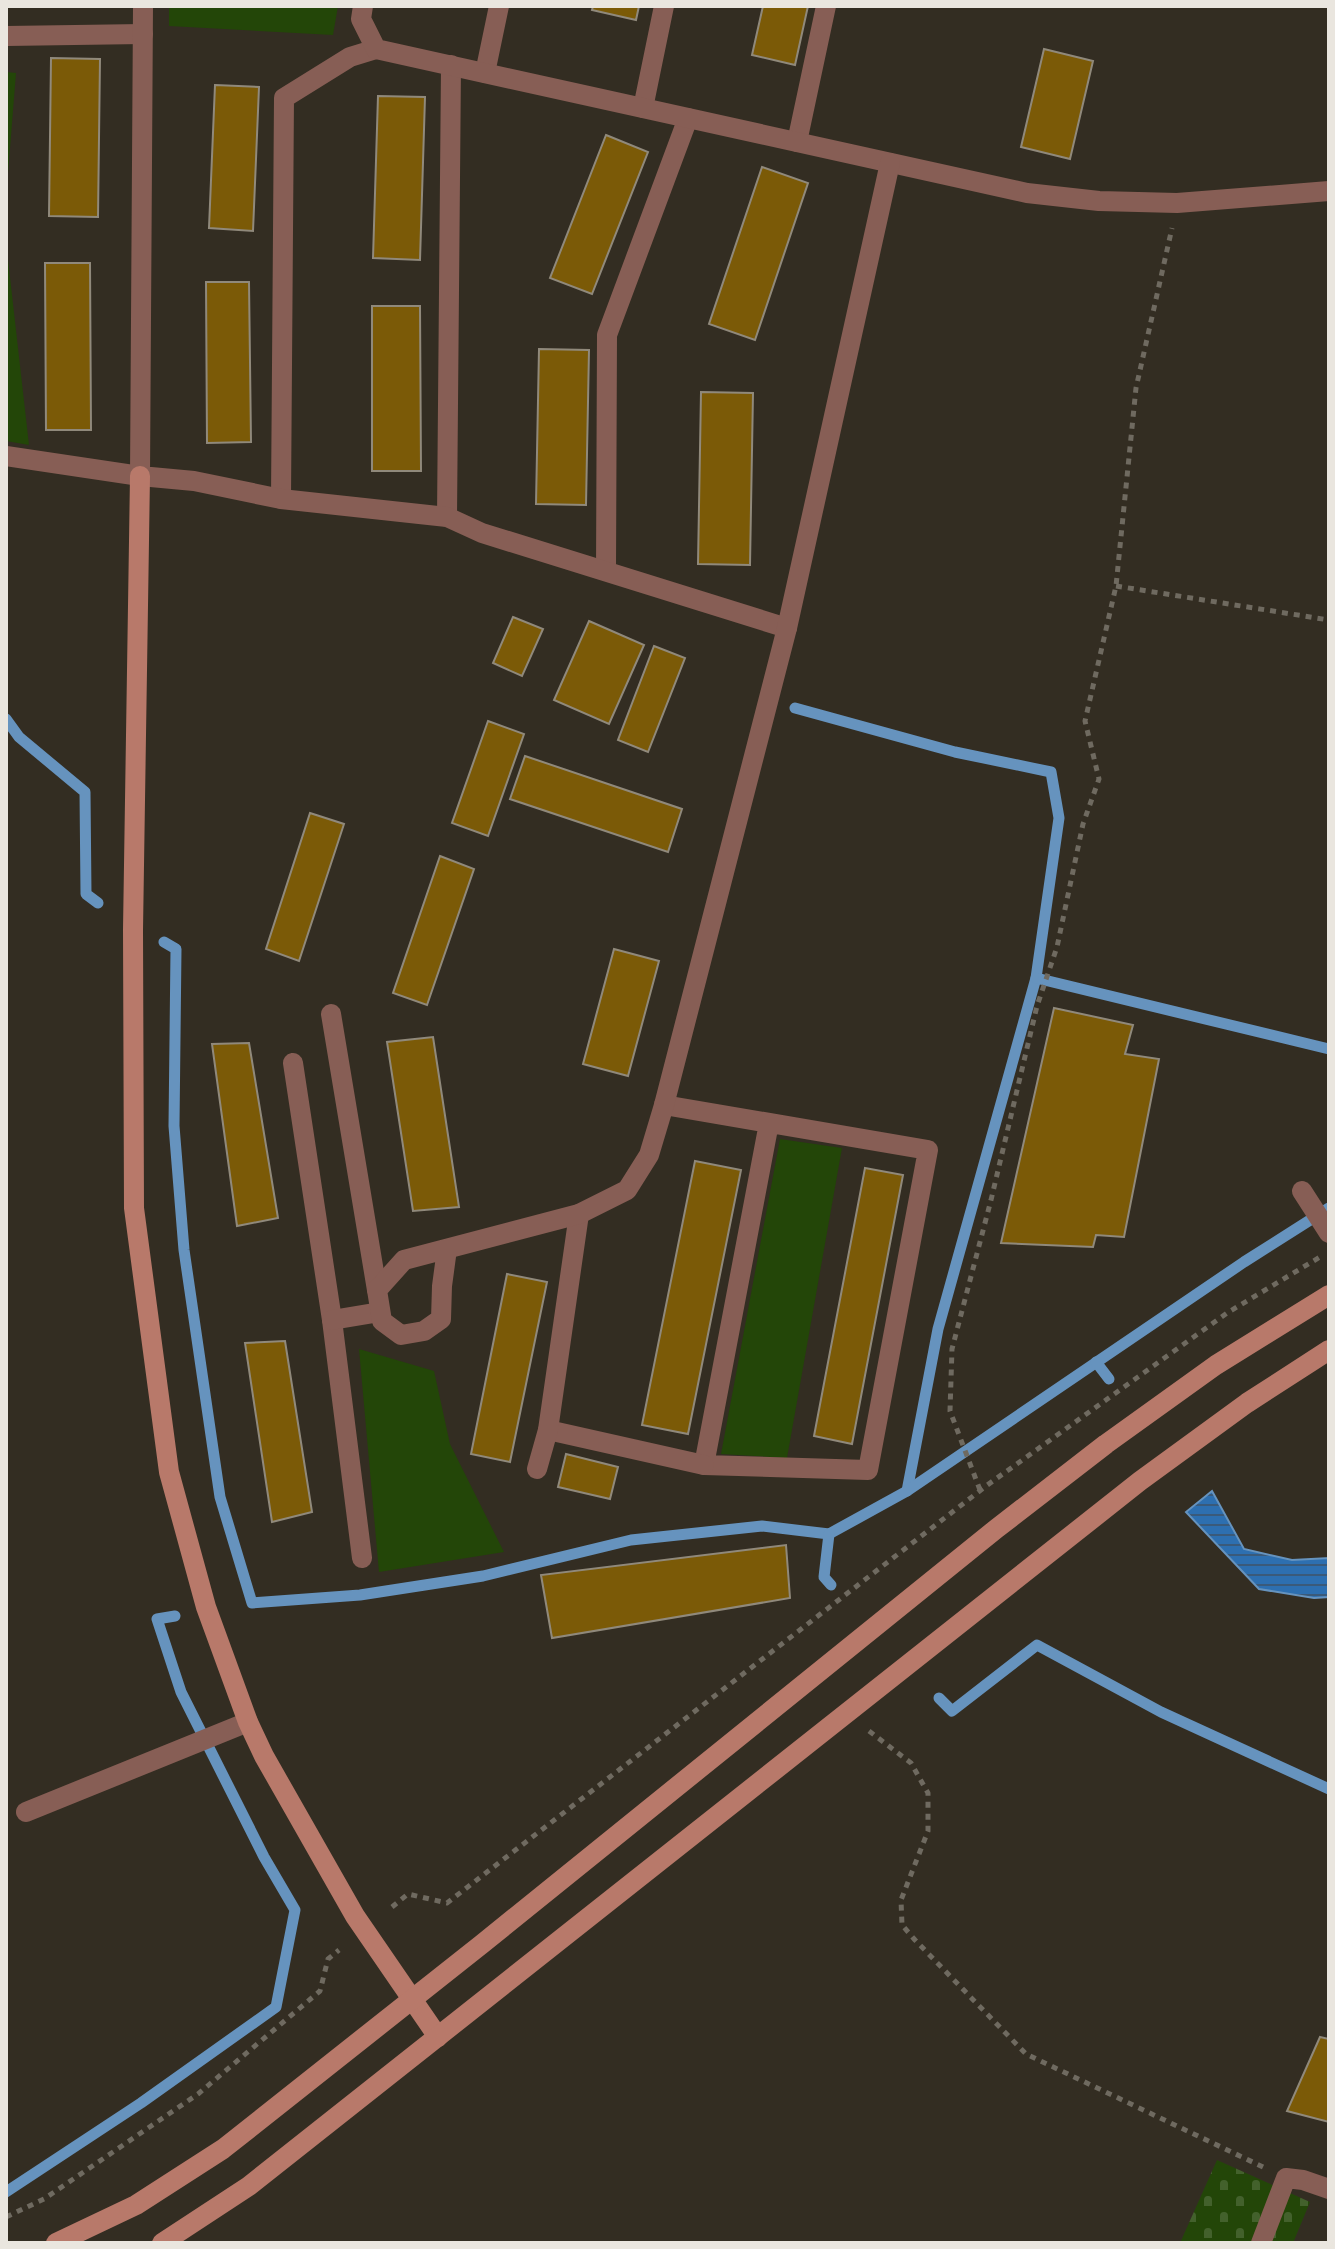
<svg xmlns="http://www.w3.org/2000/svg" width="1335" height="2249" viewBox="0 0 1335 2249" font-family="Cabin,sans-serif">
<defs>
<pattern id="cemetery-stones" width="16" height="16" patternUnits="userSpaceOnUse" patternTransform="scale(2)"><rect width="16" height="16" fill="#234608"/><path d="M2 7V4a2 2 0 0 1 4 0v3zM10 15v-3a2 2 0 0 1 4 0v3z" fill="#43612c"/></pattern>
<pattern id="water-rules" width="6" height="5" patternUnits="userSpaceOnUse" patternTransform="scale(2)"><rect width="6" height="5" fill="#2d6fb0"/><path d="M0 2.5h6" fill="none" stroke="#3a5a7a"/></pattern>
</defs>
<rect width="100%" height="100%" fill="#332d22"/>
<path fill="url(#cemetery-stones)" d="M1217 2160 1310 2202 1293 2243H1180Z"/>
<g fill="#234608">
<path d="M169 6H338L333 35 169 26Z"/>
<path d="M6 72 16 73 6 198Z"/>
<path d="M6 242 29 445 6 441Z"/>
<path d="M780 1139 842 1148 787 1458 721 1454Z"/>
<path d="M359 1349 434 1371 450 1444 504 1552 379 1572Z"/>
</g>
<path fill="url(#water-rules)" stroke="#6693be" stroke-width="2" d="M1212 1491 1244 1549 1292 1560 1329 1558V1597L1314 1598 1259 1589 1186 1512Z"/>
<g fill="none" stroke-linecap="round" stroke-linejoin="round">
<g stroke="#6693be" stroke-width="11">
<path d="M795 708 955 752 1051 772 1059 818 1036 978 938 1329 907 1491"/>
<path d="M6 719 19 737 85 792 86 894 98 903"/>
<path d="M164 942 176 949 174 1126 184 1250 220 1497 252 1603 360 1595 483 1576 631 1540 762 1526 829 1534 907 1491 1244 1262 1329 1208"/>
<path d="M1036 978 1329 1049"/>
<path d="M1096 1362 1109 1379"/>
<path d="M829 1534 824 1577 831 1585"/>
<path d="M939 1698 952 1711 1037 1645 1161 1712 1329 1789"/>
<path d="M6 2192 141 2103 276 2007 295 1910 264 1857 181 1692 157 1619 175 1616"/>
</g>
</g>
<g fill="#7b5a07" stroke="#90897b" stroke-width="2">
<path d="M593 6H639L636 20 592 10Z"/>
<path d="M763 6H808L795 65 752 55Z"/>
<path d="M1044 49 1093 61 1070 159 1021 147Z"/>
<path d="M51 58 100 59 98 217 49 216Z"/>
<path d="M215 85 259 87 253 231 209 228Z"/>
<path d="M378 96 425 97 420 260 373 258Z"/>
<path d="M606 135 648 152 592 294 550 278Z"/>
<path d="M762 167 808 183 755 340 709 324Z"/>
<path d="M45 263H90L91 430H46Z"/>
<path d="M206 282H249L251 442 207 443Z"/>
<path d="M372 306H420L421 471H372Z"/>
<path d="M539 349 589 350 586 505 536 504Z"/>
<path d="M701 392 753 393 750 565 698 564Z"/>
<path d="M513 617 543 629 522 676 493 663Z"/>
<path d="M589 621 644 645 609 724 554 700Z"/>
<path d="M654 646 685 658 648 752 618 740Z"/>
<path d="M488 721 524 734 488 836 452 823Z"/>
<path d="M525 756 682 809 668 852 510 799Z"/>
<path d="M310 813 344 824 299 961 266 949Z"/>
<path d="M440 856 474 869 427 1005 393 993Z"/>
<path d="M614 949 659 961 628 1076 583 1064Z"/>
<path d="M1054 1008 1133 1025 1125 1054 1159 1059 1124 1237 1096 1235 1093 1247 1001 1243Z"/>
<path d="M433 1037 459 1207 413 1211 387 1042Z"/>
<path d="M249 1043 278 1218 237 1226 212 1044Z"/>
<path d="M695 1161 741 1170 688 1434 642 1425Z"/>
<path d="M865 1168 903 1175 852 1444 814 1436Z"/>
<path d="M507 1274 547 1282 510 1462 471 1454Z"/>
<path d="M285 1341 312 1512 272 1522 245 1343Z"/>
<path d="M566 1454 618 1467 610 1499 558 1487Z"/>
<path d="M786 1545 790 1598 552 1638 541 1575Z"/>
<path d="M1320 2037 1329 2039V2122L1287 2111Z"/>
</g>
<g fill="none" stroke-linecap="round" stroke-linejoin="round">
<g stroke="#6f6a60" stroke-width="5" stroke-dasharray="6 6" stroke-linecap="butt">
<path d="M1116 586 1329 620"/>
<path d="M980 1490 950 1411 952 1349 991 1200 1037 1006 1057 947 1083 824 1099 779 1085 721 1116 586 1136 388 1172 228"/>
<path d="M869 1731 911 1763 928 1793V1831L901 1900 902 1925 915 1940 1026 2054 1263 2167"/>
<path d="M392 1907 408 1894 447 1903 986 1486 1227 1313 1320 1257"/>
<path d="M6 2217 44 2199 198 2094 320 1991 328 1959 339 1950"/>
</g>
<g stroke="#875e55" stroke-width="20">
<path d="M6 36 143 34"/>
<path d="M485 73 499 6"/>
<path d="M643 108 664 6"/>
<path d="M797 142 826 6"/>
<path d="M6 456 140 476"/>
<path d="M281 499 284 98 350 57 376 49"/>
<path d="M447 517 451 65"/>
<path d="M606 571 607 335 688 118"/>
<path d="M331 1014 377 1290"/>
<path d="M293 1063 332 1320 362 1558"/>
<path d="M664 1105 928 1150 868 1470 704 1465 769 1123"/>
<path d="M1302 1191 1329 1233"/>
<path d="M332 1320 380 1312"/>
<path d="M548 1430 704 1465"/>
<path d="M537 1469 548 1430 579 1214"/>
<path d="M26 1812 248 1722"/>
</g>
<g stroke="#875e55" stroke-width="20">
<path d="M143 6 140 476 194 481 281 499 447 517 482 533 787 628"/>
<path d="M363 6 361 19 376 49 1027 193 1099 201 1177 203 1329 191"/>
<path d="M447 1249 442 1286 441 1319 424 1331 401 1335 382 1321 377 1290 404 1260 579 1214 627 1190 649 1155 664 1105 787 628 890 163"/>
<path d="M1261 2243 1286 2178 1303 2180 1329 2189"/>
</g>
<g stroke="#b8796a" stroke-width="20">
<path d="M140 476 133 930 134 1208 169 1472 206 1607 248 1722 264 1756 355 1916 438 2037"/>
<path d="M56 2243 136 2205 223 2149 482 1944 996 1529 1106 1444 1216 1365 1329 1295"/>
<path d="M162 2243 249 2186 1140 1481 1247 1403 1329 1350"/>
</g>
</g>
<rect width="1335" height="2249" fill="none" stroke="#eae6df" stroke-width="16"/>
</svg>
